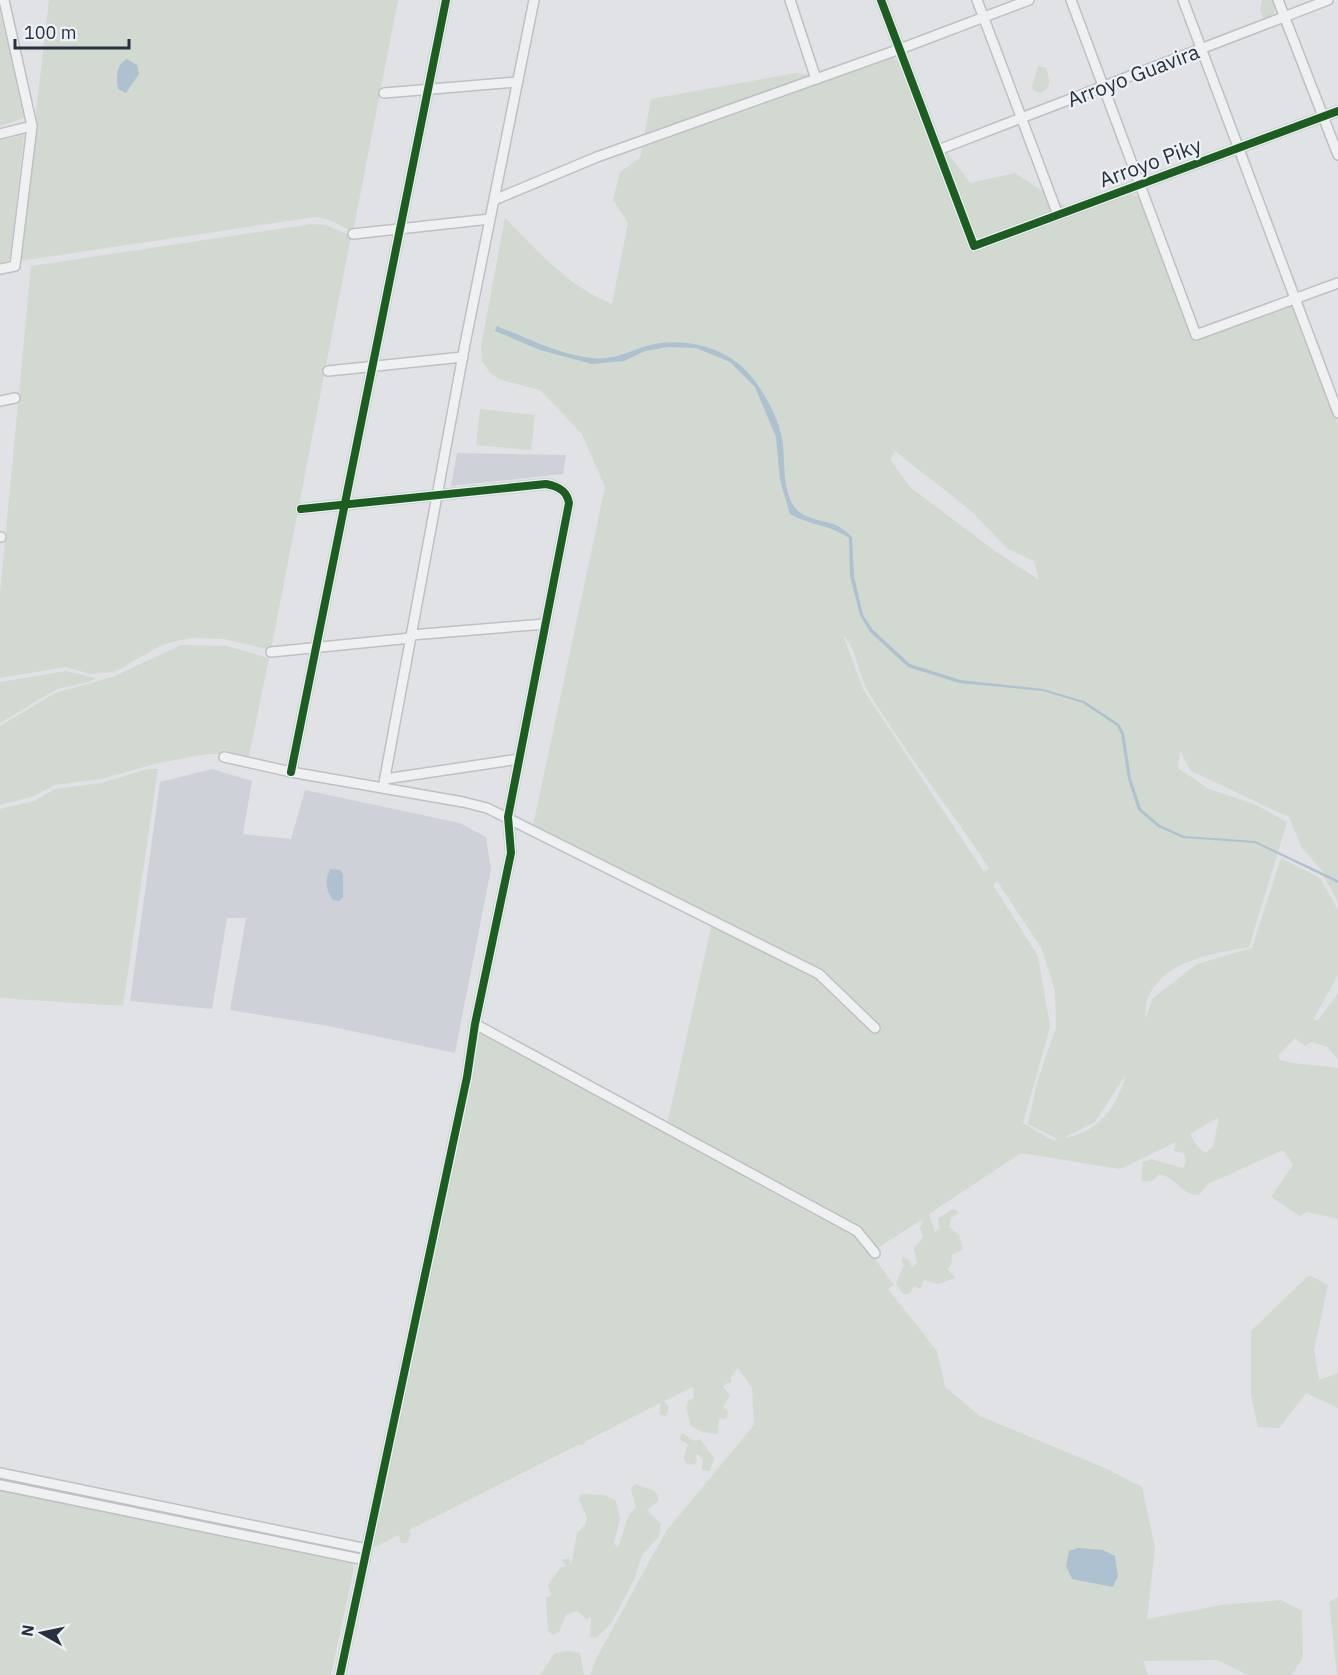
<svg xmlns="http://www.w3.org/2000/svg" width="1338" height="1675" viewBox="0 0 1338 1675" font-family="'IBM Plex Sans',sans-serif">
<rect width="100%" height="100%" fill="#e0e2e5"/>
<g fill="#ced2d8">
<path d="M457 453 566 455 563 474 451 486Z"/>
<path d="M212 769 252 781 243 834 291 839 305 790 460 823 486 837 491 869 455 1053 328 1026 230 1010 246 918H227L212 1009 130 1001 160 782Z"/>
</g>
<g fill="#d1d9d0" fill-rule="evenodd">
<path d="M49 0H398L353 232 327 219 315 217 19 261Z"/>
<path d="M1262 0H1277L1279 10 1275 11 1271 20H1264L1260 10Z"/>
<path d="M0 12 25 118 0 126Z"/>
<path d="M893 57 898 62 924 128 941 144 970 183 1015 173 1076 213 1130 194 1138 196 1193 337 1291 305 1294 307 1338 424V902L1324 877 1327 876 1302 848 1289 817 1191 771 1180 751 1178 768 1209 789 1256 805 1287 822 1249 947C1213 954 1168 959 1149 995 1145 1001 1146 1012 1145 1019L1153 998 1197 964 1252 948 1281 858 1320 878 1338 910V975L1313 1020H1318L1338 993V1059L1327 1047 1312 1042 1305 1046 1295 1038 1278 1056 1280 1060C1298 1065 1319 1065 1338 1068V1219L1307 1212 1300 1216 1271 1197 1293 1165 1283 1150 1208 1184 1199 1195C1181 1195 1176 1177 1159 1174L1152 1181 1144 1182 1141 1179 1143 1162 1151 1159 1183 1168 1186 1161 1184 1153 1174 1151 1176 1142 1120 1169 1021 1153 929 1214 935 1232 939 1228 938 1218 954 1209 959 1213 951 1218 949 1227 959 1235 963 1249 952 1255 951 1265 947 1269 956 1278 938 1284 924 1280 920 1289 914 1286 909 1294H903L896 1283 904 1265 901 1260 903 1257 909 1260 912 1268 917 1263 914 1248 923 1238 920 1228 923 1219 876 1249 857 1228 667 1125 712 923 818 977 876 1033 880 1028 820 971 533 826 605 487 582 434 540 390 501 380 490 373 482 361 481 346 505 218C537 251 569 287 612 304L628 223 613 200 620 172 640 158 651 99 796 73 826 77ZM895 451 970 510 1008 549 1034 561 1039 580 995 551 910 487 890 459ZM843 635C858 651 858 675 869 693 906 753 950 809 989 868L987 870 983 871 863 689ZM997 881 1042 949 1055 991 1056 1028 1038 1079 1028 1124 1058 1139 1052 1140 1023 1123 1050 1027 1038 956 993 885ZM1126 1074C1117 1108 1098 1133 1063 1138L1095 1122ZM1219 1117 1213 1147 1205 1153 1197 1146 1190 1134Z"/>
<path d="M1038 66 1046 68C1049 79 1053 88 1040 93L1033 90 1032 87Z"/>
<path d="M24 135 10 259 0 263V141Z"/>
<path d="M312 224 326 225 351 236 271 650 224 639 191 638 164 644 114 672 90 674 66 667 0 678V594L31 266Z"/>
<path d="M480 409 535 415 531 450 476 445Z"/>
<path d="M181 645 226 646 269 658 248 761 224 754H208L158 763 101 779 55 785 31 797 0 805V727L3 724 55 693 115 676Z"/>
<path d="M66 671 96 678 89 682 57 689 0 723V682Z"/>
<path d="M148 769H158L123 1006 0 998V809L34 801 55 789 101 783Z"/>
<path d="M477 1029 855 1232 894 1285 888 1289 937 1351 945 1387 980 1416 1107 1469 1142 1487 1155 1548 1147 1619 1221 1605 1281 1600 1302 1611 1303 1657 1292 1675H1248L1217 1660 1143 1661 1148 1675H590L596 1659 666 1531 754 1425 752 1388 738 1368 731 1377V1383H727L723 1387 730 1395 723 1407 728 1411 727 1418 719 1419 718 1434 702 1432 691 1426 686 1408 688 1401 694 1398 693 1387 664 1401 669 1407 666 1416 660 1415V1403L586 1441 583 1445H578L409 1530 411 1535 407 1543H401L399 1535 371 1549Z"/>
<path d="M1309 1275 1328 1285 1314 1350 1319 1380 1338 1373V1408L1306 1393 1279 1428 1258 1427 1251 1395V1331Z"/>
<path d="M682 1433 695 1441 700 1439C705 1446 709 1451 714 1458L710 1471 702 1470 703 1460 698 1454 695 1455 697 1461 694 1465 686 1463 684 1457 688 1444 679 1439Z"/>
<path d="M0 1478 348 1549 350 1551 0 1481Z"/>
<path d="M635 1484 653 1490 658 1495V1501L647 1510 661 1524 659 1536 642 1555 634 1580 610 1625 596 1638 590 1637 591 1617 586 1619 577 1611 566 1615 559 1632 553 1635 548 1631 546 1598 551 1595 548 1586C551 1580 557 1573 561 1567L567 1566 561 1560 569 1558 571 1566 577 1533 586 1524 587 1518 579 1500 580 1494 605 1495 616 1501 620 1519 614 1543 617 1548C625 1535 623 1518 636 1508L631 1489Z"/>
<path d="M0 1487 352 1561 354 1568 331 1675H0Z"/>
<path d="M1338 1597V1675H1337L1329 1602Z"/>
<path d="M567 1651 580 1653 584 1675H540L554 1654Z"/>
</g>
<g fill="#aec1d1">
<path d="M127 59 137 65 139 74 126 93 118 89C116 78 116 64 127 59Z"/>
<path d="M497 326C527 338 560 355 592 358 610 360 624 354 640 348 669 337 707 342 732 359 755 373 777 412 782 438 786 459 781 491 796 509 806 520 825 520 838 526 843 529 848 533 852 537L854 576 863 615 873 630 910 664 960 680 1043 689 1084 701 1119 724 1124 733 1131 778 1141 809 1160 825 1184 836 1255 841 1338 880V883L1255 843 1183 838 1158 827 1138 810 1128 779 1121 734 1117 726 1083 703 1043 691 959 683 908 667 870 632 860 615 850 576 849 538C831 525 809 525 790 514L780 480 776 437 755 387 730 362 696 348 669 347 645 351 624 361 592 364 540 350 495 331Z"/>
<path d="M331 869 340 870 343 874V897L339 901 333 900C326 892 324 877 331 869Z"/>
<path d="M1078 1548 1103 1550 1115 1556 1118 1576 1113 1587 1072 1579 1066 1566 1069 1551Z"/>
</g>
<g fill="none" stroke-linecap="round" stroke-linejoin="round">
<defs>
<g id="minor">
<path d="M790 0 816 79"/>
<path d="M881 0 974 246 1338 111"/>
<path d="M977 0 1058 215"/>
<path d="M1071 0 1196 335 1338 283"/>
<path d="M1183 0 1338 413"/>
<path d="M1278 0 1338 155"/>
<path d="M384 93 517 82"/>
<path d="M0 134 32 126"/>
<path d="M938 150 1328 0"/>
<path d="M494 200 597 157 900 49 1029 0"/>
<path d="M353 234 490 219"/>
<path d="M0 269 15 266 32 126 4 0"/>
<path d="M328 371 463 357"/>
<path d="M0 401 15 398"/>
<path d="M301 509 546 484C557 486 567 490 569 503L508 817 511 853 475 1024 467 1077 340 1675"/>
<path d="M0 537H1"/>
<path d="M411 635 545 624"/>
<path d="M271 652 411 638"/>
<path d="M224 757 291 772 463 802 487 808 819 974 875 1028"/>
<path d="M291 772 446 0"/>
<path d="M385 779 519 759"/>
<path d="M383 788 465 344 534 0"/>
<path d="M475 1024 857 1231 875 1253"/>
<path d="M0 1473 367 1549"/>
<path d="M0 1485 365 1560"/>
</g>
</defs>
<use href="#minor" stroke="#bec0c3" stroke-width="12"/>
<use href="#minor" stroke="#eff0f2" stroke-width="9"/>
<defs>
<g id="cycleway">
<path d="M881 0 974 246 1338 111"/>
<path d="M301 509 546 484C557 486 567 490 569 503L508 817 511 853 475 1024 467 1077 340 1675"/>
<path d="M291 772 446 0"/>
</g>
</defs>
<use href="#cycleway" stroke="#edf1f5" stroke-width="11"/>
<use href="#cycleway" stroke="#1b5e20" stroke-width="8"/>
</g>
<g text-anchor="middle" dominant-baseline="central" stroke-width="4.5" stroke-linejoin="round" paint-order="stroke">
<g font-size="21" fill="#27313e" stroke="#edf1f5">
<text transform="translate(1133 75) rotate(-21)">Arroyo Guavira</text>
<text transform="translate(1150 162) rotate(-20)">Arroyo Piky</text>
</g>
</g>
<g transform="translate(42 1633) rotate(279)" stroke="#edf1f5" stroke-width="4.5" paint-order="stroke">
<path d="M0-4.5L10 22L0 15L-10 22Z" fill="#27313e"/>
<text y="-9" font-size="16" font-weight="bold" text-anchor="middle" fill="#27313e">N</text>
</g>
<path d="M15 39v9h114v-9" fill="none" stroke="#27313e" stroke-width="3"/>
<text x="24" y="39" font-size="18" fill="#27313e" stroke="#edf1f5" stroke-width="4.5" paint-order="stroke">100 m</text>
</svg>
